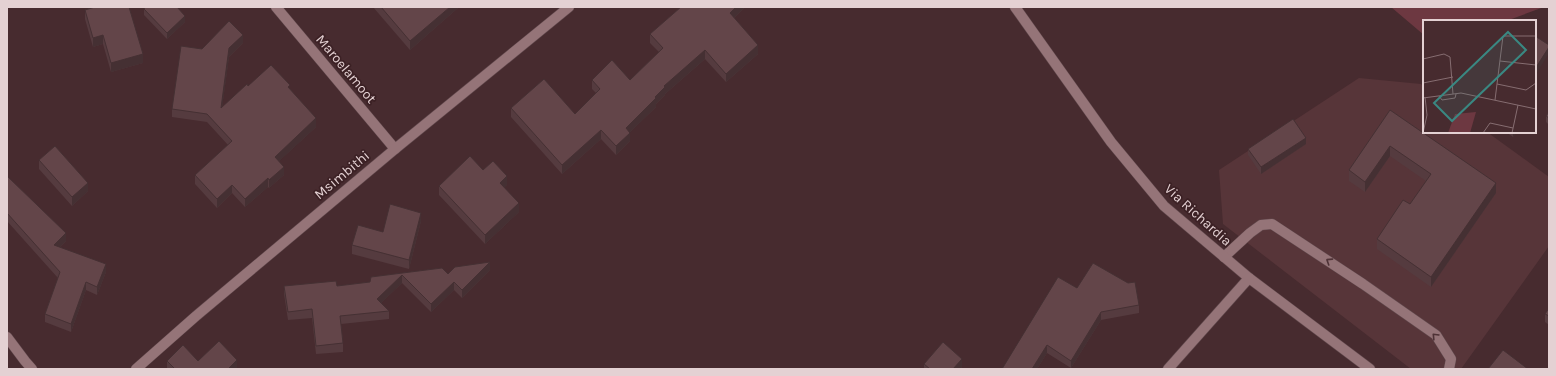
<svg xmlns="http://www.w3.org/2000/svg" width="1556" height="376" viewBox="0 0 1556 376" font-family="Karla,sans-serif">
<rect width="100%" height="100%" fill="#472b2f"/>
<path fill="#573539" d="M1359 78 1421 84 1424 87V132H1487L1549 177V246L1461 369H1411L1223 224 1219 170Z"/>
<path fill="#6d3841" d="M1391 7H1544L1506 21H1424V35Z"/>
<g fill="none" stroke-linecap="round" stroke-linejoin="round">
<defs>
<path id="lane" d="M1224 257 1250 233 1261 225 1272 224 1363 284 1436 335 1451 359 1449 369"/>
<g id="street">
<path d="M276 7 395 149"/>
<path d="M1015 7 1111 142 1164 206 1249 278 1370 369"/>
<path d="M7 337 25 361 32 369"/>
<path d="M136 369 196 316 395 149 569 7"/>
<path d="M1168 369 1249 278"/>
</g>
</defs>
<use href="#lane" stroke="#60484c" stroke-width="11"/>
<use href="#street" stroke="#60484c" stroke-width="11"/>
<use href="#lane" stroke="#957478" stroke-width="10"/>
<use href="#street" stroke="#957478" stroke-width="10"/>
</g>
<g fill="#553b3f">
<path d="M90 7H129L143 63 111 72 103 44 93 47 85 19V10L90 8Z"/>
<path d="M373 7H459L410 50Z"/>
<path d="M681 7H745L734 18 758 54 726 82 705 59 665 94V95L656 104V107L630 132V141L616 155 601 139 562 174 511 117V108L575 114 596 93 592 89V80H630L659 52 650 43V34Z"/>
<path d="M144 9 185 22 167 39 144 15Z"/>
<path d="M243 43 229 57 222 107 248 86 290 89 316 127 279 161 284 175 269 188 268 187 245 207 232 193 217 208 195 184V175L228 145 207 122 172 117V109L202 49Z"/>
<path d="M1390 110 1496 193 1431 287 1377 249V239L1410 204 1426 181 1390 156 1365 192 1349 181V170Z"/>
<path d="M1549 112V125L1546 122V116Z"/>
<path d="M1506 132H1517L1513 137Z"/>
<path d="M1306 144 1261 174 1248 155V149Z"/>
<path d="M39 160 88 191 72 206 39 169Z"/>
<path d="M483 170 507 185 504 187 519 212 485 244 439 195V186Z"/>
<path d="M7 176 66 241 60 247 106 272 97 295 86 290 71 332 45 322V314L58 278 7 221Z"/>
<path d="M421 221 409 269 352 254V245L383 232Z"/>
<path d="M442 268 448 274 490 270 462 298 454 290 431 312 402 283 381 303 389 311V319L341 324 343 343V352L316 354 312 318 288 320 284 294V286H337L370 282 371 277Z"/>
<path d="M1077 288 1139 305V313L1101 320 1071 368 1047 353 1037 369H1002Z"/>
<path d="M1545 314 1549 316V325L1545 322Z"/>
<path d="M167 361H198L237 369H167Z"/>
<path d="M924 364 962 367 960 369H924Z"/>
</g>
<g fill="#453033">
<path d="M450 7H459L410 50V41Z"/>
<path d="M736 7H745L730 22V13Z"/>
<path d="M185 16V22L167 39V33Z"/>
<path d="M103 35V44L93 47V38Z"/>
<path d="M243 35V43L229 57 221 116V108L229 48Z"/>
<path d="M758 45V54L726 82V74Z"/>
<path d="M1549 47V53L1535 76V69Z"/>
<path d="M705 50V59L665 94V95L656 104V107L626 136V128L664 86Z"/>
<path d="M143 54V63L111 72V63Z"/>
<path d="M316 118V127L275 165V157Z"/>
<path d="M601 130V139L562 174V165Z"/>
<path d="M1513 132H1517L1513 137Z"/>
<path d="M630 133V141L616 155V146Z"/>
<path d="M1306 138V144L1261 174V167Z"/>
<path d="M1390 146V156L1365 192V182Z"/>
<path d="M284 167V175L269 188V180Z"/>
<path d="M507 176V185L500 192V183Z"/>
<path d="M268 178V187L245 207V199Z"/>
<path d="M88 183V191L72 206V197Z"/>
<path d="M1496 183V193L1431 287V277Z"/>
<path d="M232 185V193L217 208V199Z"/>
<path d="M519 203V212L485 244V235Z"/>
<path d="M421 213V221L409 269V260Z"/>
<path d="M66 233V241L54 253V245Z"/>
<path d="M490 262V270L462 298V290Z"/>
<path d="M106 264V272L97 295V287Z"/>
<path d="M402 275V283L377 307V299Z"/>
<path d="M86 282V290L71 332V324Z"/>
<path d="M454 282V290L431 312V304Z"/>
<path d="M1101 312V320L1071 368V361Z"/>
<path d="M1047 345V353L1037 369H1032Z"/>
<path d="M962 359V367L960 369H953Z"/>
<path d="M237 360V369H228Z"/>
</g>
<g fill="#634549" stroke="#453033">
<path d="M95 7H129L143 54 111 63 103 35 93 38 85 10Z"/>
<path d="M145 7H177L185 16 167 33 144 9Z"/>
<path d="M381 7H450L410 41Z"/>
<path d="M681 7H736L730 13 758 45 726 74 705 50 664 86 665 87 655 97 656 98 626 128 630 133 616 146 601 130 562 165 511 108 544 79 575 114 600 89 592 80 612 60 630 80 663 48 650 34Z"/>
<path d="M229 21 243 35 229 48 221 108 247 84 248 86 271 65 290 85 288 87 316 118 275 157 284 167 269 180 268 178 245 199 232 185 217 199 195 175 232 141 207 114 172 109 181 46 202 49Z"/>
<path d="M1535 36 1549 45V47L1535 69Z"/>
<path d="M1390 110 1496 183 1431 277 1377 239 1403 200 1410 204 1431 174 1390 146 1365 182 1349 170Z"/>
<path d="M1549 112V118L1546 116Z"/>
<path d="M1293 119 1306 138 1261 167 1248 149Z"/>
<path d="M55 146 88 183 72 197 39 160Z"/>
<path d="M470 156 483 170 493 161 507 176 500 183 519 203 485 235 439 186Z"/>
<path d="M7 176 66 233 54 245 106 264 97 287 86 282 71 324 45 314 60 272 7 213Z"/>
<path d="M390 204 421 213 409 260 352 245 358 225 383 232Z"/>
<path d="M490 262 462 290 454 282 431 304 402 275 377 299 389 311 340 316 343 343 316 346 312 309 288 312 284 286 336 281 337 286 370 282 371 277 442 268 448 274 455 267Z"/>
<path d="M1093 263 1128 283 1135 282 1139 305 1101 312 1071 361 1047 345 1032 369H1002L1058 277 1077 288Z"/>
<path d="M1549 308V316L1545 314Z"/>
<path d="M219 341 237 360 228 369H175L167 361 183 345 198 361Z"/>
<path d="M943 342 962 359 953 369H930L924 364Z"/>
<path d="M1503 350 1528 369H1488Z"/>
</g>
<defs><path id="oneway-chevron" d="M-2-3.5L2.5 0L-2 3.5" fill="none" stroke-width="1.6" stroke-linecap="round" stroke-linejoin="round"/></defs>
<g stroke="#4e3236">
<use href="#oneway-chevron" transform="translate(1329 261) rotate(-147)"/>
<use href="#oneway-chevron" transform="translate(1435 336) rotate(-134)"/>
</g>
<g text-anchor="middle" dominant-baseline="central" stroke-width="3.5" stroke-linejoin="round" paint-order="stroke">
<g font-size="14" fill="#e4d1d3" stroke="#3c2125">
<text transform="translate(346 69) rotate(50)">Maroelamoot</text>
<text transform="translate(342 175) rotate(-40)">Msimbithi</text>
<text transform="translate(1198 215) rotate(42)">Via Richardia</text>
</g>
</g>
<g transform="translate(1423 20)">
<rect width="113" height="113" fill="#472b2f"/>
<path d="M53 92 47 113H25L32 94Z" fill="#6d3841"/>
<path fill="none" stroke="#866d71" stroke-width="1" d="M0 39 21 34 27 37 30 74M77 41 113 45M0 63 30 57M74 64 103 70 113 63M16 76 19 80 32 78 33 74M0 78 38 73 113 89M72 80 80 16H113M0 113 4 95 2 77M60 113 67 103 90 108M89 113 95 85"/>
<path fill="#3a8882" fill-opacity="0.15" stroke="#3a8882" stroke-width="2" d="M85 12 103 30 29 101 11 83Z"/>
<rect width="113" height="113" fill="none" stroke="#e4d1d3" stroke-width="2"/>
</g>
<rect width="1556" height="376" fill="none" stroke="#e4d1d3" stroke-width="16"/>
</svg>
